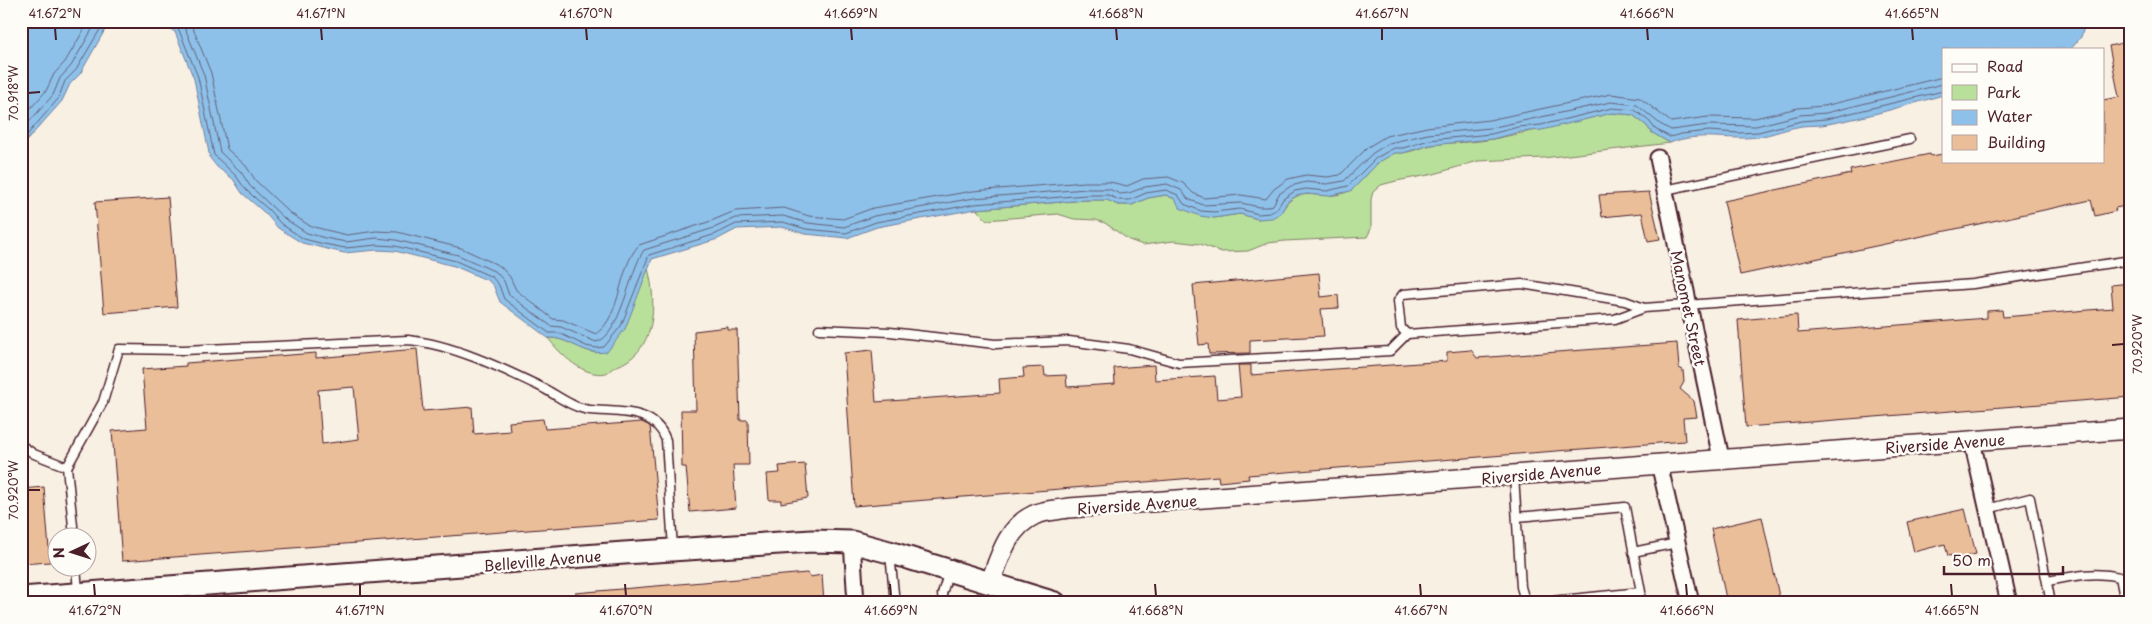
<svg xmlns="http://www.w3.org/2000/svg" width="2152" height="624" viewBox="0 0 2152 624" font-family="'Playpen Sans',sans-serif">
<rect width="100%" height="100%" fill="#f9f0e4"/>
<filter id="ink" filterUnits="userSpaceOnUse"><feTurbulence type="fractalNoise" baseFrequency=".02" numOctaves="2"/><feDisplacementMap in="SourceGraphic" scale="10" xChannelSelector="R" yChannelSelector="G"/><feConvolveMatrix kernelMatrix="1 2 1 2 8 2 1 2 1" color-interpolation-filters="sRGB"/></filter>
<g filter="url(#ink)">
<g fill="#b8e09b" stroke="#818063">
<path d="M1612 113 1633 115 1647 126 1651 132 1670 143 1543 158 1478 161 1434 174 1396 181 1381 185 1373 192 1371 199V229L1367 237 1285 241 1268 243 1248 251 1222 252 1200 244 1174 241 1143 245 1129 240 1105 223 1096 220 1074 219 1058 214 987 220 976 209 1087 200H1107L1118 205H1132L1148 198 1166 195 1214 218 1240 214 1258 219 1281 213C1297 181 1318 202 1344 193 1364 186 1373 158 1395 153 1396 152 1401 153 1402 153 1412 152 1422 147 1432 145 1452 142 1473 143 1493 139 1533 131 1572 122 1612 113Z"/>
<path d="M648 268C657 304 657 352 615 367 612 368 609 372 606 373 584 378 560 354 548 338 565 337 579 350 596 353Z"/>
</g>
<g fill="#8dc1ea" stroke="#72809e">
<path d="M21 21H110L80 74 70 84 62 101 21 147Z"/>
<path d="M150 21H2086L2081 37 2071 49H1943V95C1905 106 1867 117 1828 124 1820 126 1810 125 1802 126 1787 128 1772 135 1757 137 1728 141 1699 131 1670 143L1651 132 1647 126 1633 115 1612 113 1542 130 1520 132 1492 139 1430 145 1403 153H1395L1379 162 1351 191 1327 196 1307 194 1296 196 1287 202 1281 213 1272 218 1258 219 1240 214 1214 218 1200 216 1180 208 1175 199 1166 195 1148 198 1132 205H1118L1107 200H1086L976 209 877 227 847 238 805 234 783 227 737 229 718 239 652 259 625 329 607 352C582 356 570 337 548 338L500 302 494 287 489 281 454 266 395 251 377 250 344 253 302 243 278 228 266 214 242 193 233 179 217 167 210 158 194 79 175 32 166 26Z"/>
</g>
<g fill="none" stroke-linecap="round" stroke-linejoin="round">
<g stroke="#656077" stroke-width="1">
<path d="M168 21 179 30 198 77 214 155 236 176 246 190 269 210 281 224 304 239 324 244 345 248 377 245 395 246 456 261 492 277 499 285 504 299 549 333H559L586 346 596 348 604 347 621 326 649 255 716 234 736 224 783 222 806 229 846 233 876 222 975 204 1086 195H1108L1119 200H1130L1146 193 1166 190 1178 195 1184 204 1201 211 1214 212 1240 209 1258 214 1270 213 1277 209 1283 199 1295 191 1306 189 1327 191 1348 186 1376 158 1394 148H1403L1429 140 1491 134 1518 127 1541 125 1612 108 1635 110 1650 122 1655 129 1670 137 1681 134 1709 131 1738 133 1758 132 1801 121 1826 119 1943 91"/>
<path d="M179 21 185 28 204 75 220 152 241 172 250 186 285 219 307 233 325 238 346 242 376 238 396 240 458 255 496 272 504 281 509 295 551 326 561 327 596 342C620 338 630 269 644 250L714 228 736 218 783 216 808 223 844 227 874 216 974 198 1086 189H1109L1120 194 1129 193 1145 187 1167 184 1181 190 1188 199 1203 205 1241 203 1259 207H1268L1273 205 1279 194 1291 186 1306 182 1327 184 1344 181 1373 153 1389 143 1428 134 1490 128 1611 102 1637 105 1660 124 1671 130 1708 125 1756 126 1800 115 1826 113 1943 84"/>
<path d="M190 21 211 73 227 149 246 166 256 181 290 213 310 226 326 230 347 235 376 231 397 232 461 248 500 266 510 277 516 290 553 319 563 320 596 334C623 314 617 269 639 245L711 221 735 211 784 208 809 216 843 219 873 208 973 191 1085 182H1110L1127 186 1143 179 1168 177 1183 183 1193 193 1204 198 1241 195 1266 199 1274 189 1288 179 1306 175 1327 177 1340 175 1368 147 1386 136 1427 127 1489 120 1611 94 1640 98 1671 122 1708 117 1755 118 1798 108 1824 106 1943 77"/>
<path d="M21 119 46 91 54 74 65 62 89 21"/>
<path d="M21 131 53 95 60 78 71 66 97 21"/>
<path d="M21 142 58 99 65 81 76 70 105 21"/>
</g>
</g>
<g fill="#ebbe9a" stroke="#4a1f2b" fill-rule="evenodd">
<path d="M2131 41V205L2115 208 2116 211 2095 216 2091 200 1740 275 1724 201 1851 174 1850 170 1930 154 1931 156 1943 154V161H2103V100L2119 97 2109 46Z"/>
<path d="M1649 192 1660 239 1648 241 1642 213 1602 217 1599 195Z"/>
<path d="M168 197 177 307 104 313 95 202Z"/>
<path d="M1319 273 1321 297 1338 295 1339 308 1321 309 1324 336 1250 340V353L1209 354 1208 344 1199 345 1193 285Z"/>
<path d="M2131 283V397L1746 427 1738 320 1797 315 1798 333 1987 318V311L2002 310 2003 317 2113 308 2111 285Z"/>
<path d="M728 327V330H737L740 420H748L749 465H733L736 508 690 512 686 467H682L681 410H696L694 331Z"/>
<path d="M1677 343 1679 368 1683 370 1684 382 1680 389 1694 401 1697 417 1683 418 1685 441 1248 475 1249 479 1219 482 1218 476 854 506 844 353 872 350 876 402 1000 393 999 379 1024 377 1023 368 1044 367 1045 376 1066 375 1067 387 1115 384 1114 368 1154 365 1155 380 1215 376 1217 399 1241 397 1238 365H1251V375L1447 361V352L1471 350 1477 358Z"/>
<path d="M417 349 423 411 472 407 474 434 510 431 509 422 543 419 545 429 642 422 650 426 659 520 122 561 112 431 147 428 142 369 186 366V363L316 353V358ZM354 387 359 439 322 444 318 390Z"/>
<path d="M805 464 808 498 781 503V500H769L767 474 780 473 779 466Z"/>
<path d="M44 487 50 562 21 564V489Z"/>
<path d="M1965 509 1976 554 1955 559 1954 555 1948 556 1945 544 1914 552 1907 522Z"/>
<path d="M1762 517 1780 601 1727 603 1711 529Z"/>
<path d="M807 573 810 577 822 575 824 603H575V593Z"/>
</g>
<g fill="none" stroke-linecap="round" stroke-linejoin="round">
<defs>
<g id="service">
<path d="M1665 190 1910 139"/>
<path d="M1644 308 1625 301 1522 284 1403 294 1398 301 1401 328 1407 334 1615 319 1644 308 1973 284 2131 260"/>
<path d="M819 329 890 332 995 344 1069 341 1129 349 1179 363 1390 351 1407 334"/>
<path d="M21 445 34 454 67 467"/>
<path d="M1514 475 1521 587 1524 597 1531 603 1641 592 1625 507 1517 517"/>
<path d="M1987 509 2030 498 2051 603"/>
<path d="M74 536 67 467 103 402 119 349 184 350 408 340C451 344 502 368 541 387 557 395 572 408 590 410 618 413 654 407 666 440L673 549"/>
<path d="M1633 552 1677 543"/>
<path d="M890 554 895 603"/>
<path d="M76 566 78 592"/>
<path d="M2048 581C2073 576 2095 571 2120 577L2125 603"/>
<path d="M943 603 942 594 949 571"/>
</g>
<g id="minor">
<path d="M1658 158 1721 458"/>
<path d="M1972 441 2009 603"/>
<path d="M1659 463 1691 603"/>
<path d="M852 542 856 603"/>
</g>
<path id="tertiary" d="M991 581C1000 556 1008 527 1034 515 1044 510 1058 510 1069 508L2131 429"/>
<path id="secondary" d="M21 598 624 553 812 541 852 542 889 552 1055 603"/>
</defs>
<use href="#service" stroke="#4a1f2b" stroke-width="11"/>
<use href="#minor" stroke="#4a1f2b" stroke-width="19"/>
<use href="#tertiary" stroke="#4a1f2b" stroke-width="22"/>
<use href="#secondary" stroke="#4a1f2b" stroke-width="25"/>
<use href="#service" stroke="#fdfcf7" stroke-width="8"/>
<use href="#minor" stroke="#fdfcf7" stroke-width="15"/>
<use href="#tertiary" stroke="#fdfcf7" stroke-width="19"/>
<use href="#secondary" stroke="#fdfcf7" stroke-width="21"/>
</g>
</g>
<path fill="none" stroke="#4a1f2b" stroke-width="2" d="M55 28 56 40M321 28 322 40M586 28 587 40M851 28 852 40M1116 28 1117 40M1382 28V40M1647 28 1648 40M1912 28 1913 40M28 93 40 92M2112 345 2124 344M28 490H40M94 584 95 596M360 584V596M625 584 626 596M890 584 891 596M1155 584 1156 596M1420 584 1421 596M1686 584 1687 596M1951 584 1952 596"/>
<g text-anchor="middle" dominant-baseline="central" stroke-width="5" stroke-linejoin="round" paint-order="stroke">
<g font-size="15" fill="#4a1f2b" stroke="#fdfcf7">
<text transform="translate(1689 308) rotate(78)">Manomet Street</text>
<text transform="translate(1945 443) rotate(-4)">Riverside Avenue</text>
<text transform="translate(1541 473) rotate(-5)">Riverside Avenue</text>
<text transform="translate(1137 504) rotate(-4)">Riverside Avenue</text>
<text transform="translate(542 560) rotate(-5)">Belleville Avenue</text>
</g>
</g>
<rect width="2152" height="624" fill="none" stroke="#fdfcf7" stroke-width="55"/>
<rect x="1942" y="48" width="162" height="115" fill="#fdfcf7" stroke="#b5a4a5"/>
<rect x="1952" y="64" width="25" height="8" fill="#fdfcf7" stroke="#b5a4a5"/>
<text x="1987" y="72" font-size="15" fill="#4a1f2b">Road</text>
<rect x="1952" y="85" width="25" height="15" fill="#b8e09b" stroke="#b5a4a5"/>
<text x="1987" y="98" font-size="15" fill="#4a1f2b">Park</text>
<rect x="1952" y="110" width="25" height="15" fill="#8dc1ea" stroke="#b5a4a5"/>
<text x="1987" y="122" font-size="15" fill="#4a1f2b">Water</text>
<rect x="1952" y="135" width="25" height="15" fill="#ebbe9a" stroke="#b5a4a5"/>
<text x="1987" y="148" font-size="15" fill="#4a1f2b">Building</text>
<g transform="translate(72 552) rotate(266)"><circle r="24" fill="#fdfcf7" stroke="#b5a4a5"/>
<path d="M0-4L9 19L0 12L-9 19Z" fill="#4a1f2b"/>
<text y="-8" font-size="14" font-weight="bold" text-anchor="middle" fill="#4a1f2b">N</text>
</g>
<path d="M1944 566v8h119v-8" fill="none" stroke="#4a1f2b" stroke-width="2.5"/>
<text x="1952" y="566" font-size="15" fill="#4a1f2b" stroke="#fdfcf7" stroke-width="4" paint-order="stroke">50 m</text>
<rect x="28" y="28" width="2096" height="568" fill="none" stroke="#4a1f2b" stroke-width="2"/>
<g font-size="12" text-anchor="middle" fill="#4a1f2b">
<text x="55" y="18">41.672°N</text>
<text x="321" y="18">41.671°N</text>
<text x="586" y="18">41.670°N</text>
<text x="851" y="18">41.669°N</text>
<text x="1116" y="18">41.668°N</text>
<text x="1382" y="18">41.667°N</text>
<text x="1647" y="18">41.666°N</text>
<text x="1912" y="18">41.665°N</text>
<text transform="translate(14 93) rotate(-90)" y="4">70.918°W</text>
<text transform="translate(2138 344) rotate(-90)" y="4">70.920°W</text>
<text transform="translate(14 490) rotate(-90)" y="4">70.920°W</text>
<text x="95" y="615">41.672°N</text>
<text x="360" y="615">41.671°N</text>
<text x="626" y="615">41.670°N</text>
<text x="891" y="615">41.669°N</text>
<text x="1156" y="615">41.668°N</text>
<text x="1421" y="615">41.667°N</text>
<text x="1687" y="615">41.666°N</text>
<text x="1952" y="615">41.665°N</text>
</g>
</svg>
